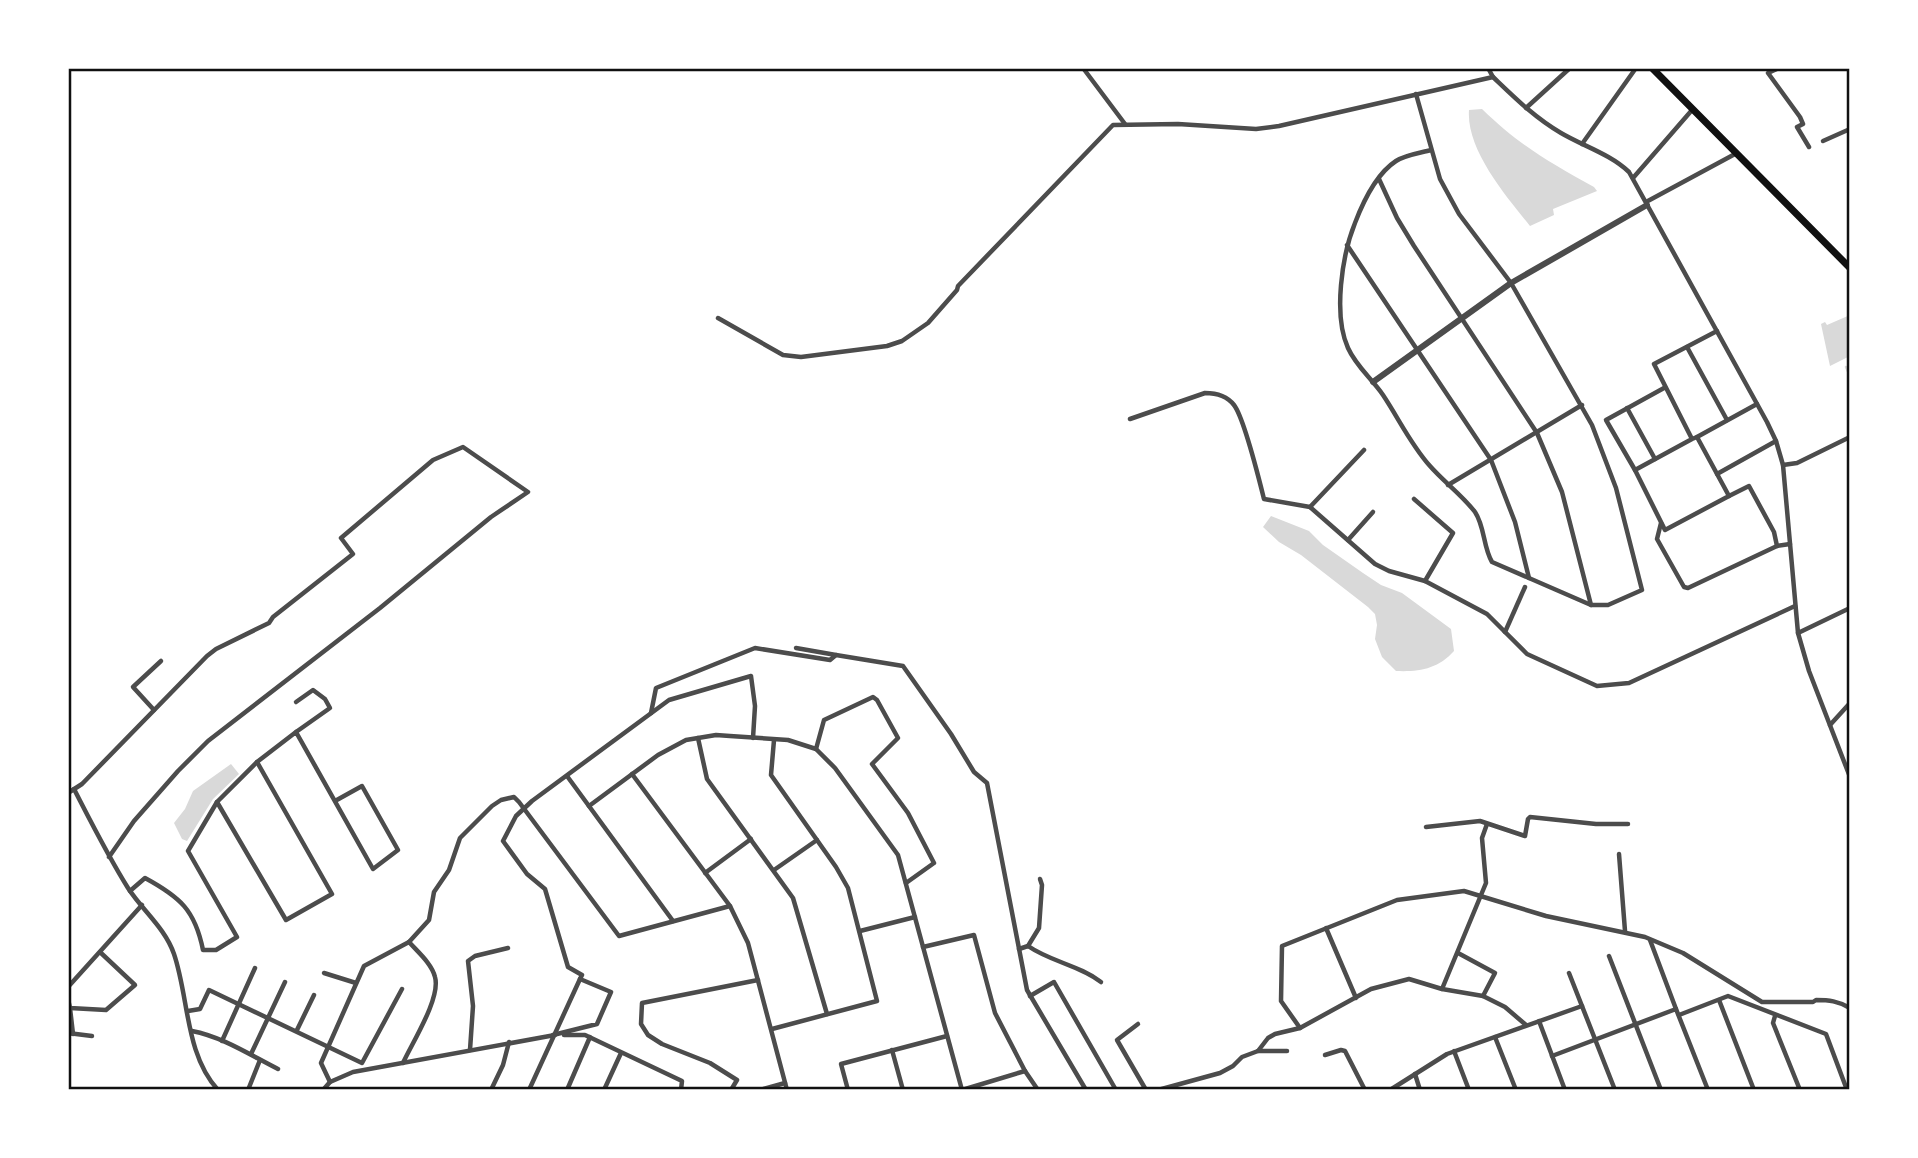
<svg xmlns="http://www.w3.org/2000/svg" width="1918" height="1158" viewBox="0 0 1918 1158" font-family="Montserrat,sans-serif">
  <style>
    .water { fill: #d9d9d9 }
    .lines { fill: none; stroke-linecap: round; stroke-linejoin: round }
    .stream { stroke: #d9d9d9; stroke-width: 2.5 }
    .minor { stroke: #4c4c4c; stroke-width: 4.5 }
    .tertiary { stroke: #4c4c4c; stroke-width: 6 }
    .primary { stroke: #111; stroke-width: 7 }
    .neatline { fill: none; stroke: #111; stroke-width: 2.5 }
  </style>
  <rect width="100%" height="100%" fill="#fff"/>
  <g class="water">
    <path d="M1482 109C1519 145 1549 162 1594 187L1597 191 1553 209 1554 215 1530 226C1507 197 1466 150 1469 110Z"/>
    <polygon points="1850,315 1850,356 1830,366 1821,324 1825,322 1827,325"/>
    <path d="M1271 516 1309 531 1323 545 1363 573 1381 585 1402 593 1451 629 1454 651C1438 669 1419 672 1396 671L1382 657 1375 639 1377 625 1375 614 1368 607 1301 555 1279 542 1263 527Z"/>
    <polygon points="231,764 239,774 213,799 187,841 182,839 174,823 185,809 193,791"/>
  </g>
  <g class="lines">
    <polyline class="stream" points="1846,367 1850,376"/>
    <g class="minor">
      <polyline points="1083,68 1125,124"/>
      <path d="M1488 68 1493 77C1514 97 1535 118 1561 133 1583 146 1610 154 1629 172L1767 422 1776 441 1783 465 1798 633 1809 671 1850 777"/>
      <polyline points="1779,68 1768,73 1800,117 1803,124 1797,127 1809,147"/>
      <path d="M1416 94 1440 179 1459 214 1511 283 1592 425 1616 488 1642 590 1608 605H1591L1492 562C1483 547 1485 527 1475 512 1462 495 1444 482 1430 466 1411 445 1399 419 1383 395 1372 379 1356 366 1348 348 1333 315 1342 255 1355 223 1363 202 1376 174 1396 161 1405 155 1420 153 1431 150"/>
      <polyline points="1526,108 1570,68"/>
      <polyline points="1823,141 1850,129"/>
      <polyline points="1582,144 1636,68"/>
      <polyline points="1633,178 1692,110"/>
      <polyline points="1379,179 1397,218 1414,246 1537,433 1562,492 1591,605"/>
      <polyline points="1646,202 1735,154"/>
      <polyline points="1347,245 1491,460 1515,522 1529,578"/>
      <polyline points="718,318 783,355 801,357 887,346 902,341 928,323 957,290 958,286 1113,125 1178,124 1256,129 1279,126 1493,77"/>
      <polyline points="1687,347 1727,420"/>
      <polyline points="1627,408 1655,459"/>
      <path d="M1130 419 1205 393C1215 393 1227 396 1234 405 1244 418 1259 479 1264 499L1310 507 1375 564 1389 571 1425 581 1487 614 1527 654 1597 686 1629 683 1795 606"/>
      <polyline points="1697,437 1757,404"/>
      <polyline points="1692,439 1697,437 1729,496 1665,530 1635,470 1692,439 1654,364 1717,331"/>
      <polyline points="1783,465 1797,463 1850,437"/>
      <polyline points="1635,470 1606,420 1664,388"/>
      <polyline points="1717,474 1776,441"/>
      <polyline points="1448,485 1582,405"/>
      <polyline points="1729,496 1749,486 1774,532 1777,546"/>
      <polyline points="1414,499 1453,533 1425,581"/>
      <polyline points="1310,507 1364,450"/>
      <polyline points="1661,523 1657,539 1684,587 1688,588 1777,546 1790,544"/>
      <polyline points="1348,540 1373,512"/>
      <polyline points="1505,632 1525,587"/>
      <polyline points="1798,633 1850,608"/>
      <polyline points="796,648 836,655"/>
      <polyline points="154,710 133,687 161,661"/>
      <polyline points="651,713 656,688 755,648 830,660 836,655 903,666 951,734 974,772 987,783 1027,990 1086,1090"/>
      <polyline points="1830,725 1850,703"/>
      <polyline points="296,732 330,708 325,699 313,690 296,702"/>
      <polyline points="698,738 707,779 793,898 827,1014"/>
      <polyline points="816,749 824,720 873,697 877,700 898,738 872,764 908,813 934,863 906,883"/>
      <polyline points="632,774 730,906 748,943 787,1090"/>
      <polyline points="567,776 673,921"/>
      <path d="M74 789C91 822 108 856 128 888 143 911 165 928 174 954 189 998 185 1054 218 1090"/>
      <polyline points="68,793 82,784 207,656 216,649 269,623 273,617 353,554 341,538 433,460 463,447 528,492 491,517 380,608 208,741 178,771 134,821 109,857"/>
      <polyline points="217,802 286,920 332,894 257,762"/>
      <polyline points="589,806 658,755 686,740 716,735 730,736 788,740 816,749 835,768 898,855 962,1090"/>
      <polyline points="1426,827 1480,821 1525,836 1528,819 1530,817 1596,824 1628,824"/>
      <polyline points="1619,854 1625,931"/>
      <polyline points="774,870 817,840"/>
      <polyline points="705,873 751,839"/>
      <path d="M130 891 145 878C180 897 195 910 203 950H216L237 937 188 851 217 802 257 762 296 732 373 869 398 850 362 786 335 801"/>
      <polyline points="1326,928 1356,998"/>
      <polyline points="860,931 915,917"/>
      <polyline points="1650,940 1676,1009"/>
      <polyline points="1028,946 1039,928 1042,885 1040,879"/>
      <polyline points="923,947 974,935 995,1013 1025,1071 1038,1090"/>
      <path d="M1019 949 1028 946C1051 962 1079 965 1101 982"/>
      <polyline points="1458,953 1495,973 1483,996"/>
      <polyline points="1609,956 1661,1090"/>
      <polyline points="324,973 356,983"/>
      <polyline points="1569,973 1615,1090"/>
      <polyline points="68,987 142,905"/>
      <polyline points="1442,989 1486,883 1482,838 1487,824"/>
      <polyline points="1030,996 1054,982 1116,1090"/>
      <polyline points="68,999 70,1008 106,1010 135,985 101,953"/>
      <polyline points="1719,1000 1754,1090"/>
      <polyline points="70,1008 73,1034"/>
      <polyline points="188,1011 200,1009 209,990 362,1063 402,989"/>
      <polyline points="1679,1015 1728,996 1826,1034 1847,1090"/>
      <polyline points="1775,1016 1773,1023 1800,1090"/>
      <polyline points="1539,1021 1565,1090"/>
      <polyline points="1138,1024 1117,1040 1146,1090"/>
      <path d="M1300 1028 1281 1001 1282 946 1397 900 1464 891 1546 916 1645 937 1683 953 1762 1002H1813L1816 1000C1829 1000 1838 1001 1850 1008"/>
      <polyline points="772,1029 877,1001 848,888 836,867 771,775 774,740"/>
      <polyline points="297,1030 314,995"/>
      <path d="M192 1031C223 1037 250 1055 278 1069"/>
      <polyline points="68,1033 92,1036"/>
      <polyline points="553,1035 597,1024 611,992 580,979 582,975 568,967 545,889 527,874 503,841 516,816 532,801 669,700 751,676 755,706 753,738"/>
      <polyline points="564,1035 585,1035 682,1081 681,1090"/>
      <polyline points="1495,1037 1516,1090"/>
      <polyline points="222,1041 255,968"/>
      <polyline points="470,1050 473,1006 468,961 475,956 508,948"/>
      <polyline points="892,1050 903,1090"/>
      <polyline points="1258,1051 1287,1051"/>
      <polyline points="1454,1051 1469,1090"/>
      <polyline points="251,1054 285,982"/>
      <polyline points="1325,1055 1341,1050 1345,1051 1365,1090"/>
      <polyline points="1552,1056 1676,1009 1708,1090"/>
      <path d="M403 1063C412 1043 441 998 435 977 432 964 418 952 409 942"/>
      <polyline points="1415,1074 1420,1090"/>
      <polyline points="330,1082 321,1063 364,966 409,942 429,920 434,892 449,870 460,838 492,806 501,800 514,797 519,802 619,936 730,906"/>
      <polyline points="248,1090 260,1060"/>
      <polyline points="323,1090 330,1082 353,1072 555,1035"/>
      <polyline points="491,1090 503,1065 509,1042"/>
      <polyline points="529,1090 580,979"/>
      <polyline points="567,1090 590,1037"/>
      <polyline points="604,1090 621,1053"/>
      <polyline points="731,1090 737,1080 710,1063 662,1044 648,1035 641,1024 642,1003 758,980"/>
      <polyline points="760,1090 785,1083"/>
      <polyline points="848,1090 841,1064 947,1036"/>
      <polyline points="962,1090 1025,1071"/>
      <polyline points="1158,1090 1220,1073 1233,1066 1242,1057 1258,1051 1268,1038 1275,1034 1300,1028 1371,989 1409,979 1442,989 1483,996 1505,1007 1526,1025"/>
      <polyline points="1390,1090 1447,1054 1582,1006"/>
    </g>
    <polyline class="tertiary" points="1373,382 1511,283 1647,205"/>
    <polyline class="primary" points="1652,68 1850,268"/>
  </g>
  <rect width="1918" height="1158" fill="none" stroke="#ffffff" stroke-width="140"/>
  <rect x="70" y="70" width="1778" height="1018" class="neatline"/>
</svg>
